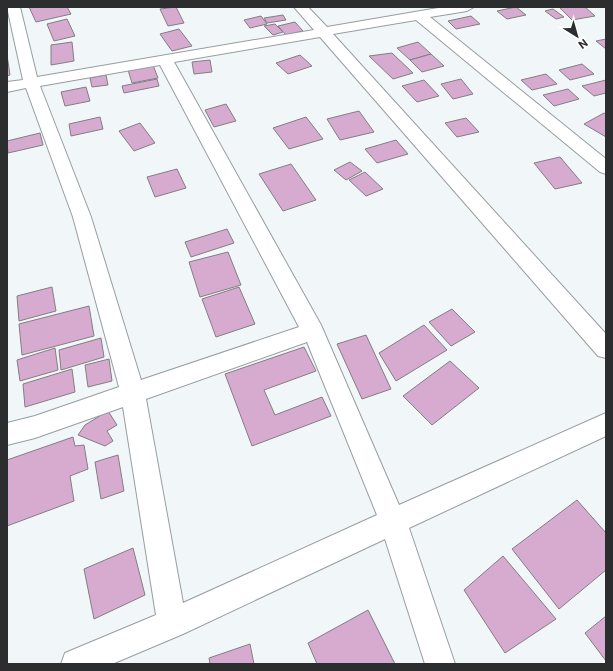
<svg xmlns="http://www.w3.org/2000/svg" width="613" height="671" viewBox="0 0 613 671" font-family="Commissioner,sans-serif">
  <style>
    .building { fill: #d7abd0; stroke: #827e81 }
    .lines { fill: none; stroke-linecap: round; stroke-linejoin: round }
    .street-casing { stroke: #989da0; stroke-width: 2 }
    .street { fill: #fff; fill-rule: evenodd }
  </style>
  <rect width="100%" height="100%" fill="#f1f6f9"/>
  <g class="building">
    <polygon points="29,7 67,7 71,14 36,22"/>
    <polygon points="176,7 184,23 168,26 160,9"/>
    <polygon points="516,7 526,15 507,19 497,11"/>
    <polygon points="559,7 585,7 595,16 572,20"/>
    <polygon points="553,9 564,17 556,19 545,11"/>
    <polygon points="283,15 286,20 267,23 264,18"/>
    <polygon points="261,16 267,24 250,28 244,20"/>
    <polygon points="471,16 480,24 456,29 448,21"/>
    <polygon points="67,19 75,36 54,41 47,24"/>
    <polygon points="295,22 303,31 286,35 278,26"/>
    <polygon points="275,24 283,32 273,35 264,26"/>
    <polygon points="179,29 192,46 172,51 160,34"/>
    <polygon points="606,39 606,49 596,41"/>
    <polygon points="72,42 74,61 51,65 51,45"/>
    <polygon points="418,42 431,54 410,60 397,48"/>
    <polygon points="392,53 413,73 393,79 369,56"/>
    <polygon points="431,54 444,66 422,72 410,60"/>
    <polygon points="7,55 10,75 7,76"/>
    <polygon points="300,55 312,66 288,74 276,63"/>
    <polygon points="210,60 212,72 194,74 192,62"/>
    <polygon points="582,64 594,74 570,80 559,70"/>
    <polygon points="153,65 158,78 132,83 128,70"/>
    <polygon points="546,74 557,84 532,90 521,80"/>
    <polygon points="106,75 108,85 92,87 90,78"/>
    <polygon points="157,79 159,86 124,93 122,86"/>
    <polygon points="461,79 473,94 453,99 441,84"/>
    <polygon points="424,80 439,96 417,102 402,86"/>
    <polygon points="606,80 606,93 594,96 582,86"/>
    <polygon points="86,87 90,101 65,106 61,92"/>
    <polygon points="568,89 579,99 554,106 543,95"/>
    <polygon points="226,104 236,121 214,127 205,110"/>
    <polygon points="359,111 374,132 340,140 327,119"/>
    <polygon points="604,113 606,114 606,137 584,124"/>
    <polygon points="100,117 103,129 71,136 69,124"/>
    <polygon points="306,117 323,139 289,149 273,128"/>
    <polygon points="466,118 479,132 457,137 445,123"/>
    <polygon points="140,123 155,143 134,151 119,131"/>
    <polygon points="40,133 43,145 8,153 7,141"/>
    <polygon points="396,140 408,154 377,163 365,149"/>
    <polygon points="560,157 582,183 555,189 534,163"/>
    <polygon points="350,162 362,171 346,180 334,170"/>
    <polygon points="291,164 316,200 283,211 259,174"/>
    <polygon points="177,169 186,188 155,197 147,177"/>
    <polygon points="365,172 383,189 366,196 349,180"/>
    <polygon points="227,229 234,243 191,257 185,242"/>
    <polygon points="228,252 241,285 200,297 189,262"/>
    <polygon points="52,287 56,311 19,321 17,296"/>
    <polygon points="239,287 255,324 216,337 202,299"/>
    <polygon points="89,306 94,336 22,355 19,324"/>
    <polygon points="452,309 475,332 451,346 429,322"/>
    <polygon points="424,325 447,350 396,381 379,353"/>
    <polygon points="366,335 391,389 362,399 337,344"/>
    <polygon points="101,338 104,357 61,370 59,350"/>
    <polygon points="304,347 316,371 264,390 275,415 322,397 331,416 252,446 225,374"/>
    <polygon points="55,348 58,370 20,381 17,360"/>
    <polygon points="109,359 112,381 88,387 85,365"/>
    <polygon points="450,361 479,388 432,425 403,396"/>
    <polygon points="72,369 75,392 25,407 23,384"/>
    <polygon points="108,411 117,425 107,431 113,441 105,446 78,435 85,425"/>
    <polygon points="73,437 75,446 84,445 88,469 70,476 74,501 7,526 7,460"/>
    <polygon points="118,455 124,491 101,499 95,462"/>
    <polygon points="577,500 606,533 606,570 559,609 512,549"/>
    <polygon points="133,548 145,595 94,619 84,569"/>
    <polygon points="503,556 556,619 505,653 464,590"/>
    <polygon points="368,610 395,664 317,664 308,643"/>
    <polygon points="606,616 606,661 585,633"/>
    <polygon points="250,644 254,664 210,664 209,658"/>
  </g>
  <g class="lines">
    <g class="street-casing">
      <path id="street" d="M7 7H20L37 77 314 30 294 7H308L327 27 444 7H474L467 11 430 17 606 159V174L600 172 416 20 333 34 606 334V358L598 356 320 37 174 62 321 325 399 505 606 413V436L409 528 455 664H425L385 539 183 634 112 664H61L65 653 156 615 123 407 35 438 7 445V423L35 416 119 387 73 217 26 88 7 92V82L23 80ZM160 65 299 327 141 380 91 217 40 86ZM307 342 377 515 183 603 146 399Z"/>
    </g>
    <use href="#street" class="street"/>
  </g>
  <rect width="613" height="671" fill="none" stroke="#2b2d2e" stroke-width="16"/>
  <g transform="translate(577 36) rotate(143)" stroke="#ffffff" stroke-width="3" paint-order="stroke">
  <path d="M0-3L7 15L0 10L-7 15Z" fill="#2b2d2e"/>
  <text y="-6" font-size="11" font-weight="bold" text-anchor="middle" fill="#2b2d2e">N</text>
  </g>
</svg>
